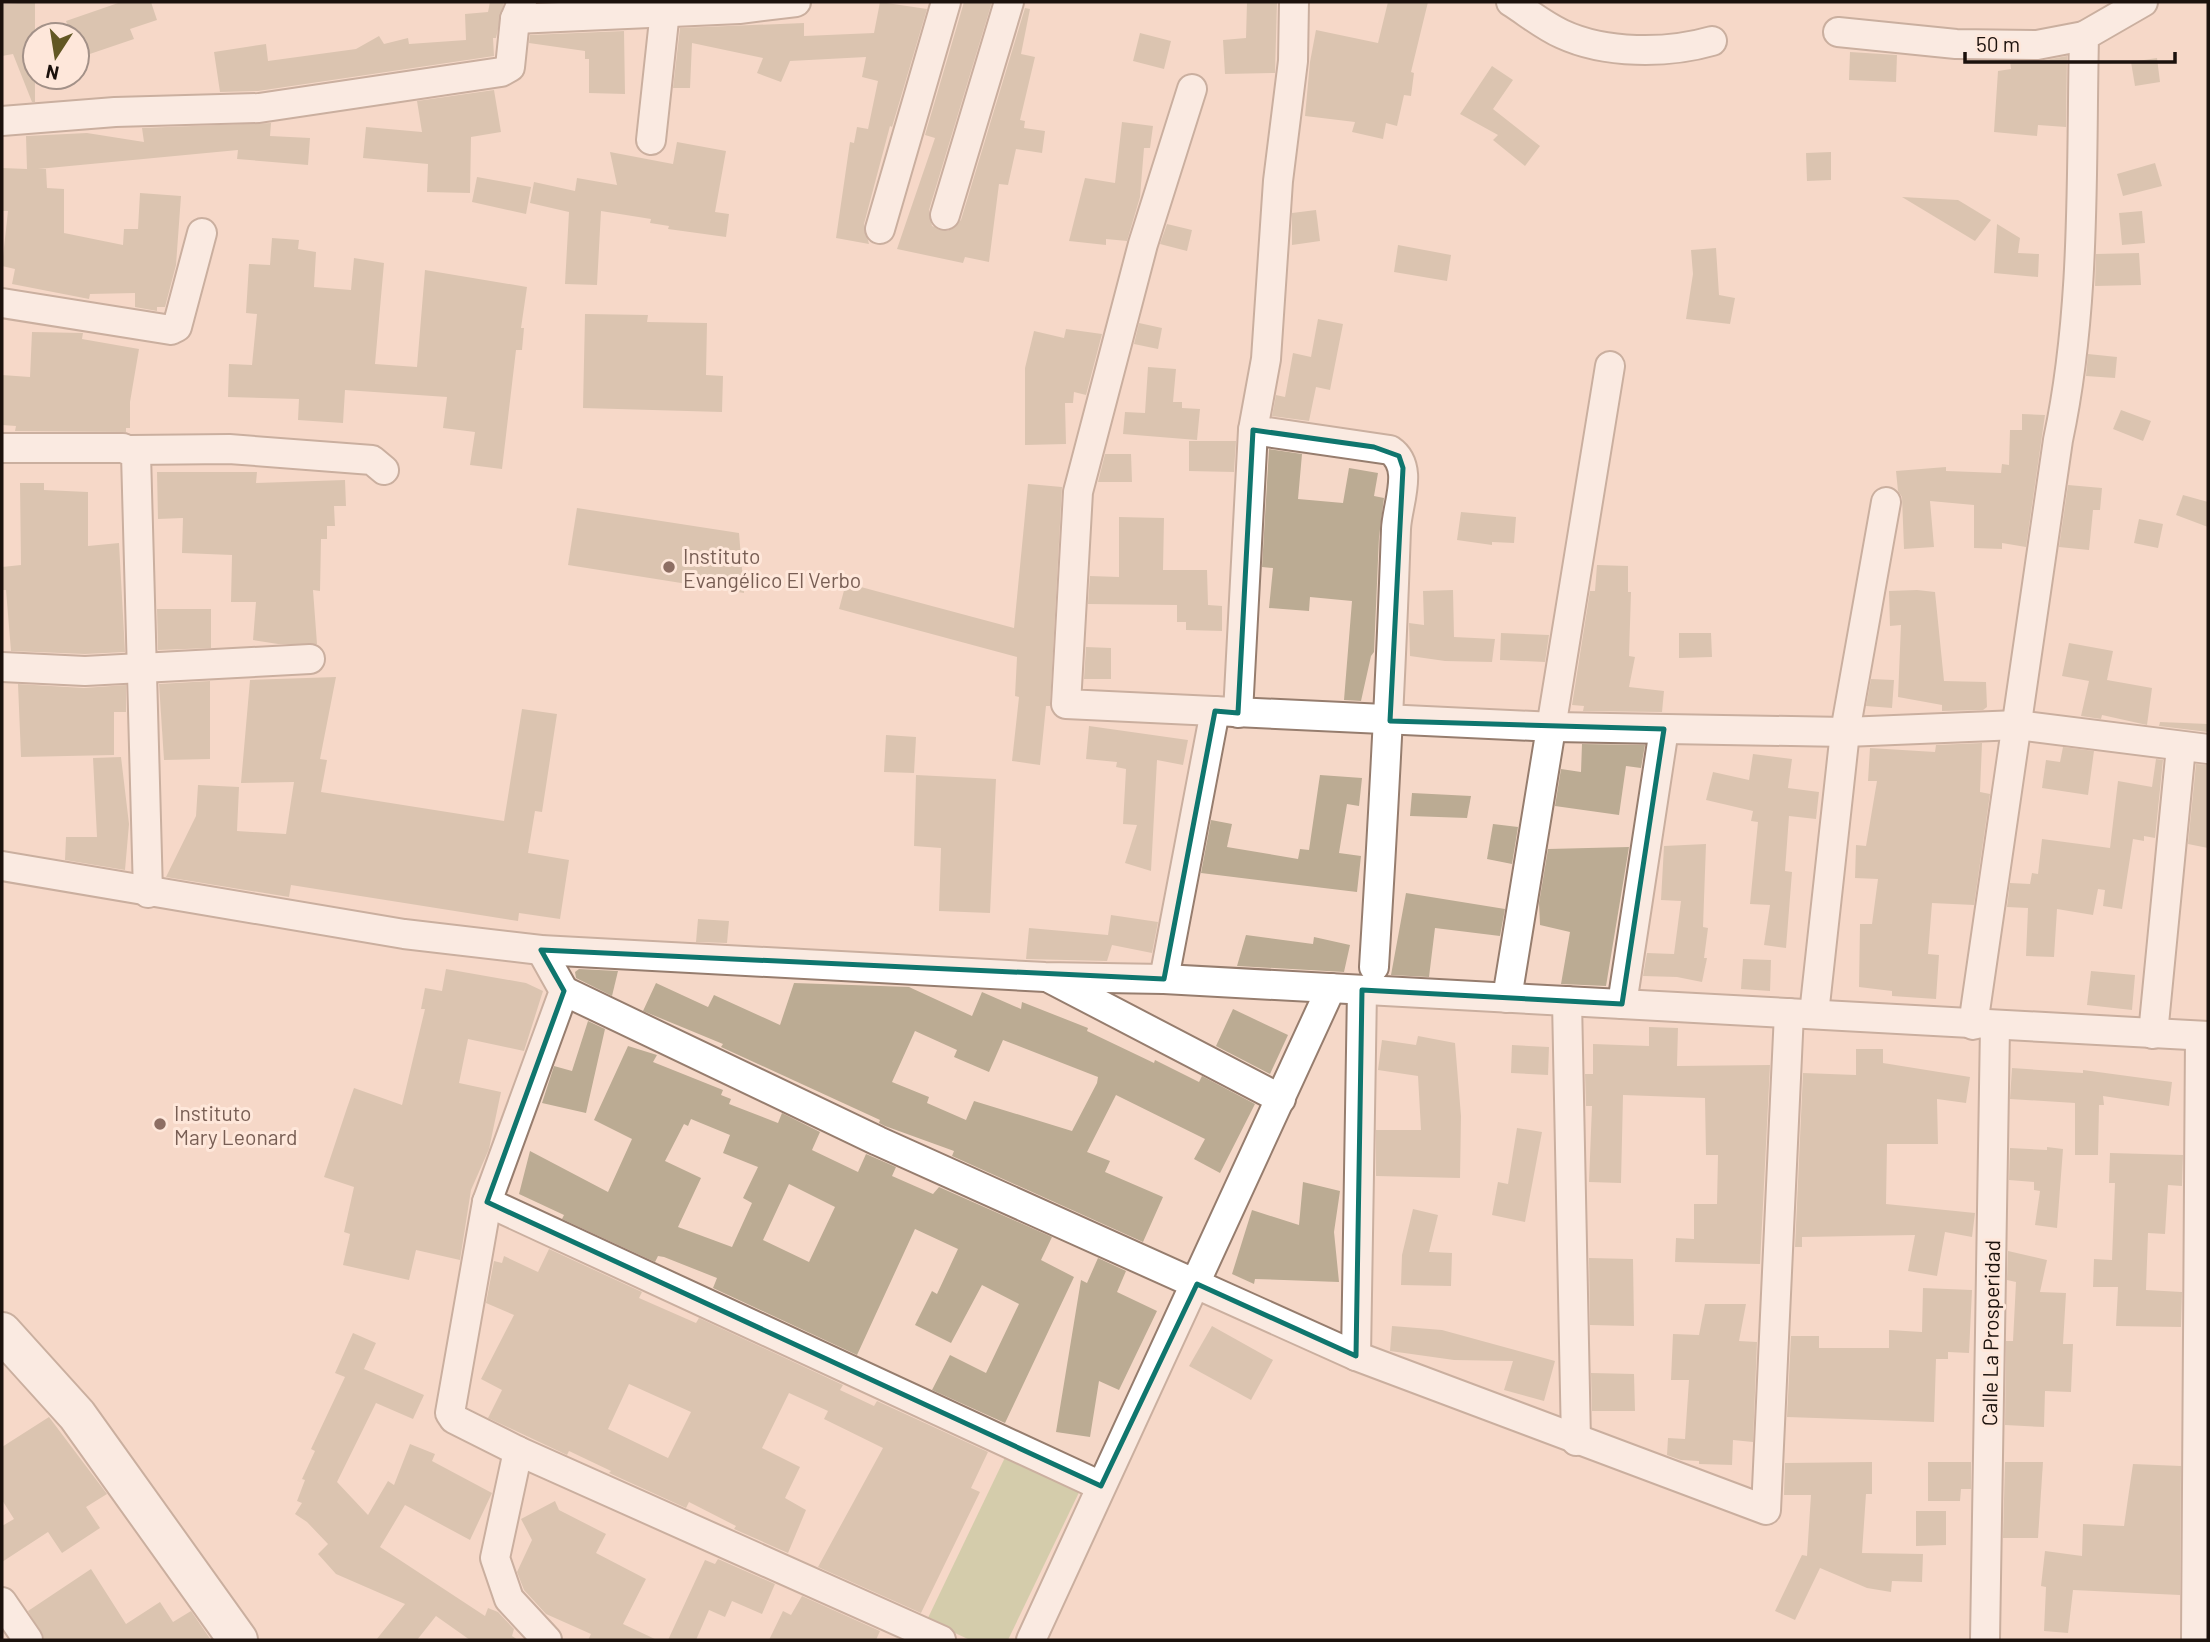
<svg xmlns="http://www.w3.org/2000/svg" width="2210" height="1642" viewBox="0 0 2210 1642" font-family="Barlow,sans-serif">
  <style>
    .green { fill: #acbc88 }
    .building { fill: #bbab93; fill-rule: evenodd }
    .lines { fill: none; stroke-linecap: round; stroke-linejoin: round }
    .street-casing { stroke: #967d6e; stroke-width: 32 }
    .secondary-casing { stroke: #967d6e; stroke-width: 42 }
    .street { stroke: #fff; stroke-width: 28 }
    .secondary { stroke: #fff; stroke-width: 38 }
    .marked { fill: none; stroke: #0f766e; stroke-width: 5; stroke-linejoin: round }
    .education-dot { fill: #8d6e63; stroke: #fee7da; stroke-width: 2.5 }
    .labels { text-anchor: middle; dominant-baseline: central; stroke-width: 6; stroke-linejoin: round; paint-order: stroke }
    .education-label { font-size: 21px; fill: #785e54; stroke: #fee7da; text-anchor: start }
    .street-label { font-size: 21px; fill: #1b110c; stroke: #fee7da }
  </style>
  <rect width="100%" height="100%" fill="#f5d8c8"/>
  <polygon class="green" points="1010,1447 1084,1482 1008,1640 970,1640 927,1620"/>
  <g class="building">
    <polygon points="35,2 35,102 32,102 13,54 2,56 2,4"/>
    <polygon points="121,2 151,2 157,20 130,29 134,39 78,58 77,35 71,35 66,21"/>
    <polygon points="490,2 504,2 496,38 493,38 494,56 258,91 220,92 214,52 266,44 268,61 356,49 379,36 384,44 408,38 409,44 466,40 465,14 488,12"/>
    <polygon points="880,2 927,9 892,127 890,126 864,224 869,244 836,238 850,142 854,143 857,127 868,129 878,81 862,77 866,57 790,61 781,82 757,73 763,58 692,43 690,88 673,88 680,28 804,23 804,36 874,33"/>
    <polygon points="964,2 992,2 929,210 932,226 948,231 961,220 1025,8 1030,9 1021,54 1035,57 1020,120 1025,121 1024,128 1045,131 1042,153 1016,149 1008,185 999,184 989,262 965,257 963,263 897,249 935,138 925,135"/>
    <polygon points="1247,2 1277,2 1275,73 1225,74 1223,40 1246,38"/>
    <polygon points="1388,2 1428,2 1411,72 1414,73 1411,96 1404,95 1397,126 1386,123 1383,139 1352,132 1355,122 1305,116 1310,62 1316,30 1378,43"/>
    <polygon points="624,31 625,94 589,93 589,59 585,59 585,51 529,43 530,35"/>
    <polygon points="1140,33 1171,41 1164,69 1133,61"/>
    <polygon points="1850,52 1897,55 1896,82 1849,80"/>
    <polygon points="2067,56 2066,127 2038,125 2037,136 1994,132 1998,71 2011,69 2010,61 2040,61"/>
    <polygon points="2157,58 2160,82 2135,86 2131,62"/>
    <polygon points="1492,66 1513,80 1493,109 1540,146 1525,166 1493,140 1498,135 1460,114"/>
    <polygon points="494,90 501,132 471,137 470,193 427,192 428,164 363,158 366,127 422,132 417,101"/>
    <polygon points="1122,122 1153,126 1150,148 1144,148 1140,197 1127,241 1106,239 1106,245 1069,241 1085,178 1115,183"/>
    <polygon points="271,123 270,136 310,138 308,165 237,159 238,150 38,169 46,169 47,188 64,189 64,233 123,245 124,229 138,229 140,193 181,196 176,265 165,307 157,307 157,311 135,307 135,293 90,294 89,299 12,284 15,269 2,266 8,211 2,211 2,168 27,169 26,136 87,133 144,142 142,128"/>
    <polygon points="677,142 726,151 715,212 729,214 726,237 668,229 669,226 650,223 651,219 601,211 597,285 565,284 569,212 530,203 534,182 575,191 577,178 617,185 610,152 673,164"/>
    <polygon points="1831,152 1831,180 1807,181 1806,153"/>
    <polygon points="2155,163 2162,186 2123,196 2117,174"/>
    <polygon points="477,177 531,187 526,214 472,202"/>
    <polygon points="1902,197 1958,200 1991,220 1975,241"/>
    <polygon points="1316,210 1320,241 1292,245 1292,213"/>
    <polygon points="2142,211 2145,243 2122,245 2119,213"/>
    <polygon points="1167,224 1192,230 1187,251 1160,244"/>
    <polygon points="1997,224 2020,238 2018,253 2039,254 2038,277 1994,273"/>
    <polygon points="272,238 299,240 298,249 316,252 314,287 351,290 354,258 384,263 375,364 417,367 425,270 527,287 521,328 524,328 522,350 516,350 502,469 470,465 475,432 443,428 447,397 345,390 343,423 298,420 299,399 228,397 229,364 252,365 257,314 246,313 249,264 270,265"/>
    <polygon points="1398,245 1451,255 1447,281 1394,272"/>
    <polygon points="1716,248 1719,295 1735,298 1730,324 1686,319 1693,274 1691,250"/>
    <polygon points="2139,253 2141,285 2095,286 2096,254"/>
    <polygon points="585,314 648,315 647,322 707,323 706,375 723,376 722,412 583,408"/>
    <polygon points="1318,319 1343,324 1330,390 1316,387 1309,421 1272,416 1276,395 1285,397 1293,353 1311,357"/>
    <polygon points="1139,323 1162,328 1158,349 1134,344"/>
    <polygon points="1066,329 1102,334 1086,395 1074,392 1073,403 1065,403 1066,444 1025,445 1025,368 1034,331 1064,338"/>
    <polygon points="32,332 83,333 82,339 139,349 130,402 130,428 126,428 126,432 15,431 16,426 2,425 2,375 30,377"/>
    <polygon points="2088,354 2117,357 2115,378 2086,376"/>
    <polygon points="1148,367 1176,369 1173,402 1182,402 1182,408 1200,409 1197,440 1123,434 1125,412 1145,413"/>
    <polygon points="2121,410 2151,421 2143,441 2113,429"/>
    <polygon points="2022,414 2045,415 2026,547 2002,543 2002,549 1974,548 1974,505 1930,501 1934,547 1904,549 1902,497 1898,491 1896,471 1946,467 1946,471 2001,473 2002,464 2009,465 2010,430 2022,430"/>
    <polygon points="1189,441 1236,441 1234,472 1189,471"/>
    <polygon points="1269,449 1302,454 1298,499 1343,503 1349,468 1378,473 1374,496 1384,498 1379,537 1374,652 1371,656 1361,701 1344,700 1352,601 1310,597 1309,611 1269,608 1273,568 1262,567"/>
    <polygon points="1105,454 1131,454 1132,482 1098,482"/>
    <polygon points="157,472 257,472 256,483 345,480 346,506 334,506 335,526 327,526 327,539 321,539 320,591 313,590 317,644 278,644 253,640 256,602 231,602 232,555 182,553 183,518 158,519"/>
    <polygon points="20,483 44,483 44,490 88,492 88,546 119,543 125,652 85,654 11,651 6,590 2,590 2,567 21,565"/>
    <polygon points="1028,484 1062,487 1050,706 1046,706 1040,765 1012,761 1019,697 1015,696 1017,657 839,609 846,583 1014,628"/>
    <polygon points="2068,485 2102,488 2100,510 2093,510 2089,550 2059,547"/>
    <polygon points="2183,495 2208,502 2208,527 2176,515"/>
    <polygon points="577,508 739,533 744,593 568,565"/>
    <polygon points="1461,512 1516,517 1514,543 1492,542 1492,545 1457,540"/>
    <polygon points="1119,517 1164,518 1163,570 1207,570 1208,605 1222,606 1222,631 1186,630 1186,622 1177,622 1177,605 1088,604 1090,576 1119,577"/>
    <polygon points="2139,519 2163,524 2158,548 2134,543"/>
    <polygon points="1597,565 1628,566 1628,592 1631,592 1629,656 1635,657 1629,687 1664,691 1662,712 1583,711 1584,706 1572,705 1590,591 1595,591"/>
    <polygon points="1453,590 1454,637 1495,639 1492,662 1445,661 1410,656 1409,623 1424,625 1423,591"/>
    <polygon points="1917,590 1935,592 1944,681 1986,682 1987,707 1983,710 1942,711 1942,705 1898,697 1901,625 1890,626 1889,591"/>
    <polygon points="157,609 211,609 211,648 158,650"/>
    <polygon points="1501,633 1549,635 1545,662 1500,660"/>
    <polygon points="1679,633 1711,633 1712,657 1679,658"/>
    <polygon points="2069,643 2113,651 2107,680 2152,688 2147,725 2102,715 2101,719 2081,716 2089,681 2062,676"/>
    <polygon points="1086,647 1111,648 1111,679 1084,679"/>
    <polygon points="336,677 320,759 327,760 321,792 504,821 522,709 557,714 542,812 535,811 528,853 569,860 560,919 519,913 518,921 291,885 289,897 166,877 196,816 198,785 239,787 237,831 286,834 294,782 241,783 250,680"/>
    <polygon points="1871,679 1894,680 1892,708 1866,706"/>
    <polygon points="210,681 210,759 164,760 159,684"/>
    <polygon points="18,684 84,688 126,685 126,712 114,712 114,755 21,757"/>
    <polygon points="2160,722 2208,724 2208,732 2159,726"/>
    <polygon points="1089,726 1188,740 1183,765 1157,760 1151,871 1125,863 1137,825 1123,824 1126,769 1116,767 1117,762 1086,759"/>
    <polygon points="886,735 916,737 914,773 884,772"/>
    <polygon points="1982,743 1980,792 1990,794 1974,905 1932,903 1928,954 1939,955 1936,999 1892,996 1892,991 1859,987 1860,924 1872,924 1878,879 1855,878 1856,845 1866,846 1877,781 1868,781 1870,748 1935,752 1936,745"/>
    <polygon points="1582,744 1645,745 1641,768 1626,766 1619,815 1555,806 1561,769 1581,772"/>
    <polygon points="2063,747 2094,751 2088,795 2042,788 2046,760 2060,762"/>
    <polygon points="1753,754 1792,759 1788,788 1819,792 1816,819 1789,816 1785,871 1792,872 1786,948 1764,945 1770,905 1750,904 1758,822 1751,821 1753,811 1706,800 1713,772 1749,780"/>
    <polygon points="121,757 129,824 125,870 65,860 66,837 97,837 93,758"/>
    <polygon points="2156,759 2163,760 2155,838 2144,836 2144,841 2133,839 2122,909 2103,906 2105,890 2098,889 2093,915 2057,909 2054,957 2026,956 2028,908 2007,907 2010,883 2030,884 2032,873 2038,874 2042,839 2110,848 2118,781 2152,787"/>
    <polygon points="2196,764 2208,765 2208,848 2188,844"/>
    <polygon points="916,775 996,779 990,913 939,911 941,848 914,846"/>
    <polygon points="1320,775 1362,778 1359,806 1347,804 1339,853 1361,856 1357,892 1201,873 1211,820 1232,824 1227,847 1298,859 1300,849 1309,850"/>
    <polygon points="1412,793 1471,796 1467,818 1410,816"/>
    <polygon points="1493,824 1518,827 1512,864 1487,859"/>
    <polygon points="1706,844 1703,927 1708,928 1704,958 1707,958 1702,982 1677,977 1643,976 1647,953 1674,954 1681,901 1661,900 1664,846"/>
    <polygon points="1629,847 1606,986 1561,984 1570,932 1540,925 1539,903 1548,849"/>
    <polygon points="1406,893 1505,909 1500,936 1435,928 1429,977 1391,975"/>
    <polygon points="1111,915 1158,922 1152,953 1112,945 1107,961 1026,959 1029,928 1108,935"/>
    <polygon points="698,919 729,921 727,943 696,942"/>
    <polygon points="1246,935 1313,944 1314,937 1350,945 1344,972 1237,966"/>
    <polygon points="1743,959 1771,960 1770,991 1741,989"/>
    <polygon points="446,969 526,983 543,991 524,1051 468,1039 459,1083 501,1092 489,1149 471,1190 460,1260 416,1250 409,1280 343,1265 350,1234 344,1232 354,1187 324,1177 347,1108 354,1088 402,1105 425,1009 421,1009 425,988 442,991"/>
    <polygon points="579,969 618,971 612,996 576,978 575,972"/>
    <polygon points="2091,971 2135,975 2132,1010 2087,1005"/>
    <path d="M656 983 708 1007 714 995 780 1025 794 983 909 987 972 1016 982 992 1021 1009 1022 1002 1088 1028 1087 1031 1154 1063 1155 1060 1199 1082 1202 1076 1255 1104 1220 1173 1194 1159 1205 1139 1116 1095 1087 1152 1110 1161 1105 1172 1163 1197 1143 1242 952 1156 954 1151 885 1126 879 1123 880 1120 721 1047 723 1044 643 1011ZM915 1031 957 1050 954 1057 989 1072 1003 1040 1098 1077 1097 1083 1072 1131 974 1101 966 1120 927 1103 929 1097 892 1082Z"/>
    <polygon points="1233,1009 1288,1035 1270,1074 1216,1046"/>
    <polygon points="588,1021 605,1029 586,1113 542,1103 554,1066 572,1071"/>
    <polygon points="1649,1027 1678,1028 1677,1066 1770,1065 1760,1264 1675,1262 1676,1238 1694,1239 1694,1204 1717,1204 1718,1155 1706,1155 1705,1098 1623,1095 1621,1183 1589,1182 1592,1106 1586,1106 1585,1074 1593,1074 1593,1044 1649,1046"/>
    <polygon points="1418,1036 1455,1043 1461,1116 1460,1178 1376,1176 1376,1130 1421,1130 1418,1076 1378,1070 1382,1040 1416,1045"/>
    <polygon points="1512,1045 1549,1047 1548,1075 1511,1073"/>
    <path d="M628 1046 657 1055 653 1062 723 1090 721 1095 731 1099 729 1104 778 1123 782 1113 820 1132 812 1150 858 1172 866 1154 896 1167 892 1176 933 1194 939 1187 1052 1237 1041 1260 1074 1277 1005 1423 932 1390 950 1355 986 1373 1019 1304 982 1285 951 1343 915 1325 932 1291 937 1294 958 1249 915 1229 857 1355 713 1288 717 1278 664 1257 658 1256 655 1262 562 1219 564 1215 519 1194 530 1151 608 1192 632 1139 594 1120ZM691 1119 730 1135 723 1153 758 1167 743 1198 752 1203 732 1247 678 1227 701 1178 665 1161 684 1124 688 1126ZM789 1184 835 1207 809 1262 763 1240Z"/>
    <polygon points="1856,1049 1883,1049 1883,1063 1970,1077 1966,1103 1937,1099 1938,1144 1887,1144 1886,1204 1975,1213 1972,1237 1945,1232 1937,1276 1908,1271 1915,1235 1802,1237 1802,1247 1795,1247 1803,1073 1856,1075"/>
    <polygon points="2012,1068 2083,1073 2083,1070 2172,1082 2169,1106 2103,1096 2104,1105 2099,1105 2098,1155 2075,1155 2075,1103 2010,1099"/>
    <polygon points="1517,1128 1542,1132 1525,1222 1492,1215 1498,1182 1508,1184"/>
    <polygon points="2047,1147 2063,1149 2057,1228 2035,1225 2040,1191 2034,1190 2034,1182 2009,1180 2010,1148 2047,1150"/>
    <polygon points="2110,1153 2183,1155 2182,1186 2168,1185 2165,1234 2148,1233 2146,1290 2182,1292 2181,1327 2116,1326 2118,1287 2093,1287 2094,1259 2112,1260 2115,1183 2109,1183"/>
    <polygon points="1303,1182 1340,1191 1334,1232 1339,1282 1255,1279 1254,1284 1232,1274 1252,1210 1299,1225"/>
    <polygon points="1413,1209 1438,1215 1429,1252 1452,1253 1451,1286 1401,1285 1402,1255"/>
    <path d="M549 1249 642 1292 639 1298 696 1323 699 1318 843 1385 840 1390 874 1406 877 1401 988 1452 971 1488 980 1492 921 1613 818 1567 883 1448 824 1419 828 1411 789 1393 762 1448 800 1467 785 1498 806 1510 788 1553 734 1529 736 1526 689 1502 686 1508 609 1473 611 1471 569 1451 567 1455 488 1418 502 1390 481 1379 514 1315 486 1303 494 1261 502 1263 504 1256 538 1272ZM629 1384 691 1412 668 1458 608 1429Z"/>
    <polygon points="2008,1251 2047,1260 2040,1292 2066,1293 2063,1344 2073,1344 2071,1392 2045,1391 2044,1427 2005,1425 2006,1341 2013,1341 2016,1282 2007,1280"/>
    <polygon points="1098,1258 1126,1271 1117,1292 1157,1311 1119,1390 1099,1381 1090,1437 1056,1432 1081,1280 1087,1283"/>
    <polygon points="1589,1258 1633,1259 1634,1326 1590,1325"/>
    <polygon points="1923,1288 1972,1290 1969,1353 1948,1352 1948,1359 1936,1359 1934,1422 1787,1417 1791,1336 1819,1336 1819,1348 1889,1348 1889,1330 1922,1332"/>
    <polygon points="1705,1304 1746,1304 1739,1341 1757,1342 1753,1442 1733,1440 1732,1465 1699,1464 1699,1461 1681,1460 1667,1455 1668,1438 1685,1439 1689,1380 1671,1380 1673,1334 1699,1335"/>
    <polygon points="1212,1326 1273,1360 1251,1400 1189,1366"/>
    <polygon points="1392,1326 1442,1330 1555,1361 1544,1401 1504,1390 1513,1361 1454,1360 1390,1351"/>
    <polygon points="353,1333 376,1343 364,1369 424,1395 413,1419 376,1403 337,1482 368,1515 388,1481 394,1485 410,1444 435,1454 432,1461 492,1493 470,1540 405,1505 380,1547 485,1616 488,1608 498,1612 514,1629 512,1636 518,1640 470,1640 436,1616 417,1640 376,1640 405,1604 336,1574 318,1554 328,1544 307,1522 295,1514 302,1503 297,1501 305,1480 302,1479 315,1451 311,1449 345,1377 335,1373"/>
    <polygon points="1591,1373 1634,1374 1635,1411 1592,1411"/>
    <polygon points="49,1417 107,1494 86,1507 100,1528 62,1553 48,1532 2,1562 2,1526 14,1519 2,1500 2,1447"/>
    <polygon points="1872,1462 1872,1494 1866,1494 1862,1553 1923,1554 1922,1582 1892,1581 1891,1592 1867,1588 1820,1568 1795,1620 1775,1611 1802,1555 1807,1556 1811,1495 1784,1495 1785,1463"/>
    <polygon points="1928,1462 1971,1462 1971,1489 1961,1489 1960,1501 1928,1501"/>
    <polygon points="2005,1462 2043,1462 2038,1538 2003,1538"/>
    <polygon points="2133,1464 2181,1466 2180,1595 2073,1590 2068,1633 2044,1631 2046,1587 2041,1586 2045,1551 2082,1556 2083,1524 2124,1526"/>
    <polygon points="555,1501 559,1510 606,1534 596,1553 646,1579 623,1624 657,1640 588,1640 591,1634 546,1614 524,1590 517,1572 532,1540 521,1519"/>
    <polygon points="1916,1511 1946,1511 1946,1545 1916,1546"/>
    <polygon points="718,1559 775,1584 762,1614 732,1601 725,1617 709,1610 696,1640 668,1640 705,1560 715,1564"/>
    <polygon points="91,1569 126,1624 160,1602 173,1622 191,1611 211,1640 44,1640 28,1611"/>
    <polygon points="802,1596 880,1631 876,1640 769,1640 783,1611 791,1615"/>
  </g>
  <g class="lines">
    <g class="street-casing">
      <g id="street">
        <path d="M1511 2C1527 12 1544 26 1562 34 1605 54 1667 54 1712 41"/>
        <polyline points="515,19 739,9 796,2"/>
        <polyline points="1838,32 1956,44 2037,45 2084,36"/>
        <polyline points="1192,89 1143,244 1078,492 1066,704 1554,727 1845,732 2018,725 2208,749"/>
        <polyline points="2,121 115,112 259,108 501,72 510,67 515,19 522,2"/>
        <polyline points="651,140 664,20 662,2"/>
        <polyline points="945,215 1009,2"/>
        <polyline points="880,229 946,2"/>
        <polyline points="2,303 171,330 177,327 202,233"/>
        <path d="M1253 430 1390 450C1415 467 1397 504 1396 529 1391 676 1383 821 1374 967"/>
        <polyline points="2,448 123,448 136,454 148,893"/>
        <polyline points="131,450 229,449 372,460 384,470"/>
        <polyline points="2,667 85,671 310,659"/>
        <polyline points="1238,713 1253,430 1266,359 1278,181 1293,61 1294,2"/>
        <polyline points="2,866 404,934 541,950 1045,977 1164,979 2208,1036"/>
        <polyline points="541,950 564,991 487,1202 450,1413 454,1419 518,1451 941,1640"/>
        <polyline points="1051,979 1281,1099"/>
        <polyline points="1164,979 1215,711"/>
        <polyline points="564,991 878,1141 1356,1356 1766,1510 1789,1013"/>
        <polyline points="1507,998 1610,366"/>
        <polyline points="1567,1001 1576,1441"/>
        <polyline points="1622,1004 1664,729"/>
        <polyline points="1814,1014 1845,732 1886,502"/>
        <path d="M1973 1025 2058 440C2086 309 2081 171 2084 36L2143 2"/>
        <polyline points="2153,1034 2181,747"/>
        <polyline points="487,1202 1101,1486"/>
        <polyline points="1356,1356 1362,990"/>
        <polyline points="518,1451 495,1558 509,1599 547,1640"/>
        <polyline points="2,1602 28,1640"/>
        <polyline points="1031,1640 1331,988"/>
        <polyline points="1985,1640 1995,1026"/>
        <polyline points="2196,1640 2200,1036"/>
      </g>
    </g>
    <g class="secondary-casing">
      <polyline id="secondary" points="2,1332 77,1415 238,1640"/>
    </g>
    <use href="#street" class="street"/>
    <use href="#secondary" class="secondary"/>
  </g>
  <path d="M0 0H2210V1642H0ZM1253 430 1374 447 1399 456 1403 468 1390 721 1664 729 1622 1004 1362 990 1356 1356 1197 1284 1101 1486 487 1202 564 991 541 950 1164 979 1215 711 1238 713Z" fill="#f5d8c8" fill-opacity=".55" fill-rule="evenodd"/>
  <path class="marked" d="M1253 430 1374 447 1399 456 1403 468 1390 721 1664 729 1622 1004 1362 990 1356 1356 1197 1284 1101 1486 487 1202 564 991 541 950 1164 979 1215 711 1238 713Z"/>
  <g class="education-dot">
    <circle cx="669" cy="567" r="7"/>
    <circle cx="160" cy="1124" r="7"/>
  </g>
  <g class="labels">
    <g class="education-label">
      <text x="683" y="555">Instituto<tspan x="683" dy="24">Evangélico El Verbo</tspan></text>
      <text x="174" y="1112">Instituto<tspan x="174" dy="24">Mary Leonard</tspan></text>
    </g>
    <g class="street-label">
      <text transform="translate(1990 1333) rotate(-89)">Calle La Prosperidad</text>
    </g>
  </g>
  <rect width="2210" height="1642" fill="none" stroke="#1b110c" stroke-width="7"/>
  <g transform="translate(56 56) rotate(192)"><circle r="33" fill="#fee7da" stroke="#a39188" stroke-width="2"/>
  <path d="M0-5L12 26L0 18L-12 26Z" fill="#625723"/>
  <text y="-10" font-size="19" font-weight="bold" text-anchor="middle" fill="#1b110c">N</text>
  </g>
  <path d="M1965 52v10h210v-10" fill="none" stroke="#1b110c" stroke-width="3.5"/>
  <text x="1976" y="52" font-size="21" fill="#1b110c" stroke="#fee7da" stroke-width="5" paint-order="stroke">50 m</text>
</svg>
